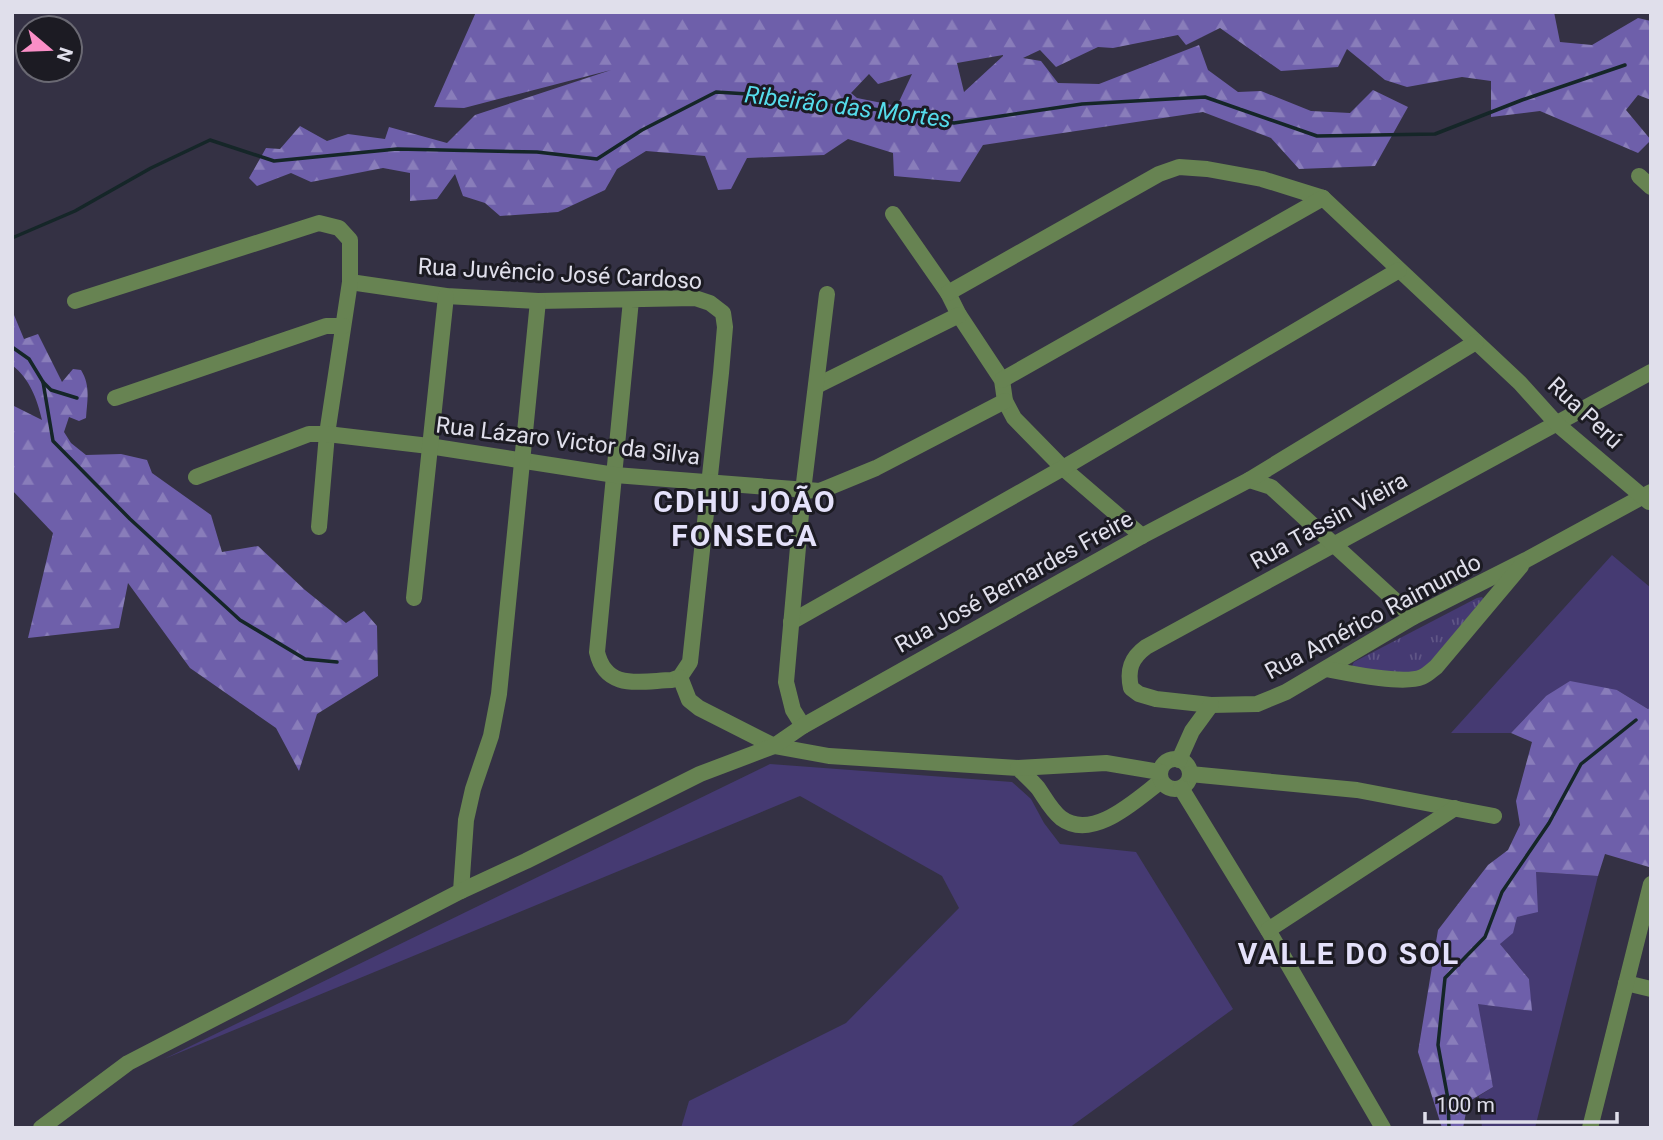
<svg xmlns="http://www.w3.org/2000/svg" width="1663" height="1140" viewBox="0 0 1663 1140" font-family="Roboto,sans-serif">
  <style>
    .green { fill: #453a72 }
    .forest { fill: url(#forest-firs); fill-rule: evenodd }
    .park { fill: url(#park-tufts) }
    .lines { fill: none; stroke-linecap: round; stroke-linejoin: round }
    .stream { stroke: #152628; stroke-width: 3.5 }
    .minor { stroke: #678352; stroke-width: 16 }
    .labels { text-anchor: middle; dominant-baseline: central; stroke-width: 6; stroke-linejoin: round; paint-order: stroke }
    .street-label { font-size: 23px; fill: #e0dfeb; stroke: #1c1b23 }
    .water-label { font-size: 24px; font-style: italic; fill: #55dceb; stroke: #1c1b23 }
    .district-label { font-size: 30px; font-weight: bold; letter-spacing: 2px; fill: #e4e1fa; stroke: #1c1b23 }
  </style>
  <defs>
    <pattern id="forest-firs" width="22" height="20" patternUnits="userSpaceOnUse" patternTransform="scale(1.75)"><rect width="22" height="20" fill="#6e5faa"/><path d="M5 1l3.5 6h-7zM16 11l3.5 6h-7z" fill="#897dba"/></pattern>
    <pattern id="park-tufts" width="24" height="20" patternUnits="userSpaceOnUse" patternTransform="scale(1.75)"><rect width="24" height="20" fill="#453a72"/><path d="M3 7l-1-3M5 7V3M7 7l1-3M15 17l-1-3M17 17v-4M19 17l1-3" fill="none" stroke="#605686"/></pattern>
  </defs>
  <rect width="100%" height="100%" fill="#343144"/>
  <g class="green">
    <polygon points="1612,555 1651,588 1651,707 1648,709 1617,690 1546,696 1511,733 1451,733"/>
    <polygon points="770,764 1012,782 1031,799 1044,823 1060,844 1136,852 1233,1009 1069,1128 681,1128 689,1101 846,1023 959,908 942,876 800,796 164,1059"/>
    <polygon points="1536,872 1598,876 1535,1128 1482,1128 1479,1096 1493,1087 1477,1003 1531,1011 1529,979 1500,944 1516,917"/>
  </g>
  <g class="forest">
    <path d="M476 12H1554L1560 42 1592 45 1638 18 1651 21V100L1638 95 1626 110 1651 140 1638 153 1540 111 1491 117V81L1462 77 1407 87 1385 80 1347 49 1338 67 1281 71 1220 28 1186 45 1178 35 1113 48 1098 47 1056 67 1040 50 1023 58 1041 61 1058 83 1099 84 1199 45 1208 70 1238 92 1261 91 1311 111 1350 113 1373 90 1408 107 1375 166 1299 169 1271 138 1203 112 983 145 960 182 894 176 893 153 848 139 824 155 747 158 731 189 718 190 705 156 646 151 617 169 605 190 558 212 500 216 485 203 463 196 455 174 437 199 410 201V173L383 168 311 182 291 173 257 186 249 178 266 148 280 149 300 126 327 141 348 134 385 139 389 127 447 143 475 115 611 70 464 108 434 107ZM1003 55V56L964 92 957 63ZM869 74 878 84 912 74 897 106 857 98 851 93Z"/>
    <path d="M14 315 24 339 38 334 62 382 73 369 81 370C91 386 87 401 86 418L79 421 69 417 64 432 71 443 86 455 121 454 147 460 152 473 211 515 222 552 258 546 305 590 346 623 364 611 377 626 378 676 317 714 299 771 276 728 190 668 128 583 119 628 28 638 53 533 12 490V405L42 420C37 399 30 379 12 365V316Z"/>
    <polygon points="1570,681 1617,690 1648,709 1651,707 1651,858 1649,867 1605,854 1598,876 1536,872 1538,912 1517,917 1513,933 1500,944 1529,979 1532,1011 1478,1004 1493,1087 1468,1102 1463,1128 1442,1128 1418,1052 1438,930 1488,865 1508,850 1520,825 1516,801 1532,742 1511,733 1546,696"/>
  </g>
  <polygon class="park" points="1482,597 1485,601 1427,670 1417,675 1357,669 1352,666 1354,662 1477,598"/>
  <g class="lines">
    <g class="stream">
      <polyline points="12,238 75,211 151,168 210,140 274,161 397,149 537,152 597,159 642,130 716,92 810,98 954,123 1082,104 1205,97 1317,136 1435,134 1522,100 1625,65"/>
      <polyline points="12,347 29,359 43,382 51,390 77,398"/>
      <polyline points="43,382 53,441 130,519 240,620 305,659 337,662"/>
      <polyline points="1449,1128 1448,1099 1438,1045 1445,978 1485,937 1502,892 1549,823 1581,764 1636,720"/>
    </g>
    <g class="minor">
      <polyline points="1639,176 1651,187"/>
      <polyline points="893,214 948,293 959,315 1002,380 1005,401 1014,418 1063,468 1142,536"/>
      <path d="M350 282 446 296 538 301 695 298 710 303 723 313 725 327 721 373 690 662 680 677 672 680C640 681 606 691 597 652L631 300"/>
      <polyline points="948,293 1159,174 1179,167 1207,169 1262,179 1323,198"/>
      <polyline points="75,301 319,223 339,228 350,240 350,282 327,434 319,527"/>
      <path d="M1651 372 1146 647C1131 658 1127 670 1131 688L1139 694 1156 699 1211 705 1257 704 1286 692 1413 617 1526 560 1651 492"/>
      <polyline points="1002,380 1323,198 1520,383 1557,424 1649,502"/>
      <polyline points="816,386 959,315"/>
      <polyline points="115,398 326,326 343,326"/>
      <polyline points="196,477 309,434 327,434 429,446 615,475 820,491 876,468 1005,401"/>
      <polyline points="1249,480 1271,487 1413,617"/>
      <polyline points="414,598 446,296"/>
      <polyline points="791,622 1063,468 1399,270"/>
      <path d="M1326 669C1347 673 1403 685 1422 677 1427 675 1432 670 1436 667L1521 566"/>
      <path d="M680 677 689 700 699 708 774 746 829 756 1018 768C1025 775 1032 781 1038 788 1045 798 1051 810 1061 818 1093 842 1137 799 1161 781"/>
      <polyline points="803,726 793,710 786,682 803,491 827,294"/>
      <circle cx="1175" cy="774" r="15"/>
      <polyline points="1179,760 1192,731 1211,705"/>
      <polyline points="1018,768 1106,763 1160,772"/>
      <polyline points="1190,774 1357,790 1494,816"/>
      <polyline points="1181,788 1268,930 1383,1128"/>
      <polyline points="461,891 466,820 473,789 491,736 499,694 538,301"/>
      <polyline points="1268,930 1455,808"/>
      <polyline points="1626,983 1651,989"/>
      <polyline points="41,1128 128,1063 461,891 526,861 700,774 774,746 803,726 1142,536 1249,480 1476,342"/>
      <polyline points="1590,1128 1651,884"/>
    </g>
  </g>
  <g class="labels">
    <g class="street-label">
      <text transform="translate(560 274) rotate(3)">Rua Juvêncio José Cardoso</text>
      <text transform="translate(1585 413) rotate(43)">Rua Perú</text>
      <text transform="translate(568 441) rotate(7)">Rua Lázaro Victor da Silva</text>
      <text transform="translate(1329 521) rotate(-29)">Rua Tassin Vieira</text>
      <text transform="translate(1014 582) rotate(-29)">Rua José Bernardes Freire</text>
      <text transform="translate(1373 617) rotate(-28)">Rua Américo Raimundo</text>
    </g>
    <g class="water-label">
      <text transform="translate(848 107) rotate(7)">Ribeirão das Mortes</text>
    </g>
    <g class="district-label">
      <text x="745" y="501">CDHU JOÃO<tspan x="745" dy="34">FONSECA</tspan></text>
      <text x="1349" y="953">VALLE DO SOL</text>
    </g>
  </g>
  <rect width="1663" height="1140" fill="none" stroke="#e0dfeb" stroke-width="28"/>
  <g transform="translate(49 49) rotate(109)"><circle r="33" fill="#1c1b23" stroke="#6a6973" stroke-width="2"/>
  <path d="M0-5L12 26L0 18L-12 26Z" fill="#fa8fc7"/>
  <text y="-10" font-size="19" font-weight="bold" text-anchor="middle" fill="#e0dfeb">N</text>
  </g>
  <path d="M1425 1112v10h192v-10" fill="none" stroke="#e0dfeb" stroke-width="3.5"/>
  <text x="1436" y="1112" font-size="21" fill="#e0dfeb" stroke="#1c1b23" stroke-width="5" paint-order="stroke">100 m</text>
</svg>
